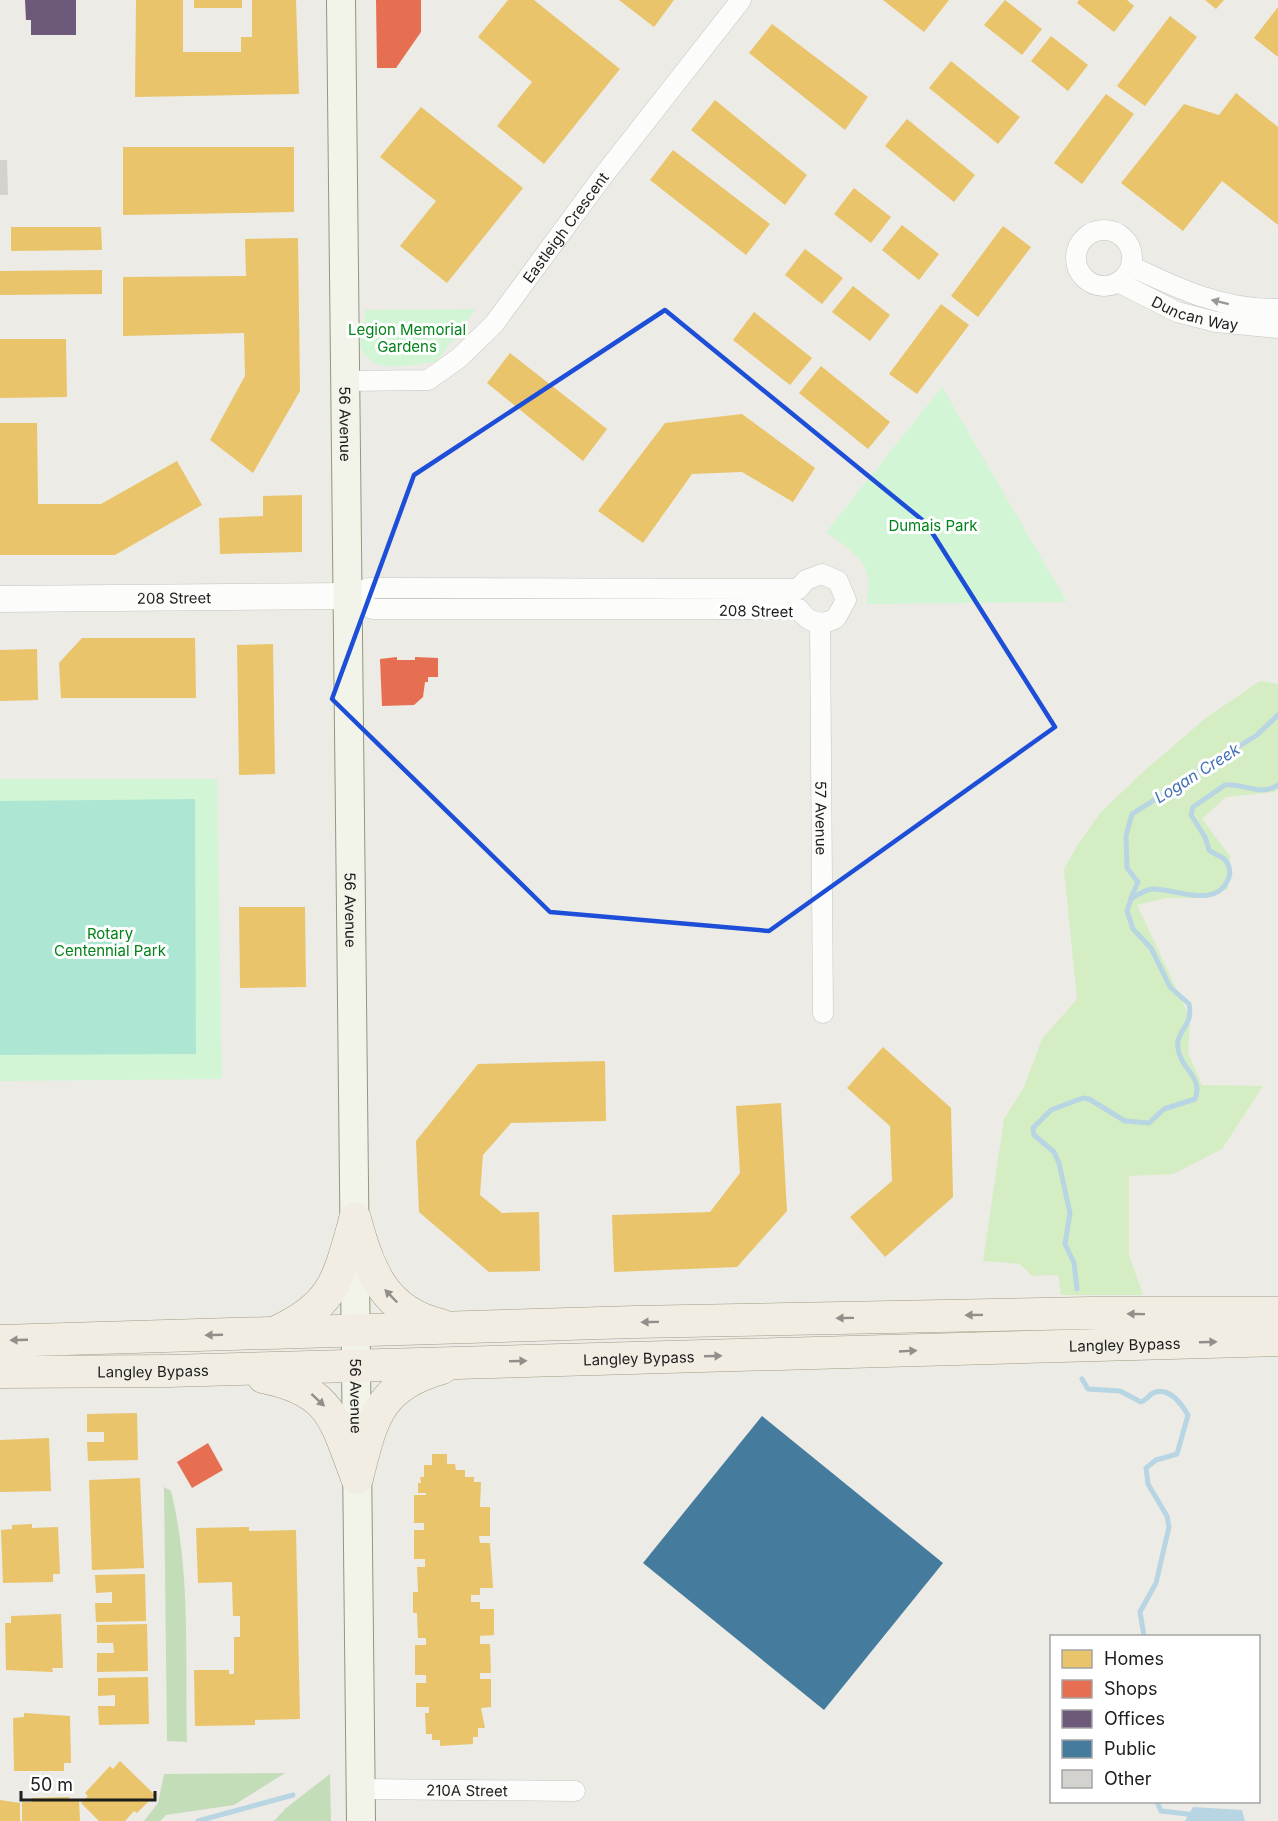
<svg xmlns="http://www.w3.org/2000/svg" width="1278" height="1821" viewBox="0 0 1278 1821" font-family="Inter,sans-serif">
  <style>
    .grass { fill: #d5edc2 }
    .forest { fill: #c3ddb9 }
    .park { fill: #d2f5d5 }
    .pitch { fill: #ade7d4 }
    .water { fill: #b7d5e2 }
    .homes { fill: #e9c46a }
    .shops { fill: #e76f51 }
    .offices { fill: #6d597a }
    .public { fill: #457b9d }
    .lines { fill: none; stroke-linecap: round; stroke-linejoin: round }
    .stream { stroke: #b7d5e2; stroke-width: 5 }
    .building { fill: #d4d2ce }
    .minor-casing { stroke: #c4c4c2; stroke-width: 21 }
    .tertiary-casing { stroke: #c4c4c2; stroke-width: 27 }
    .secondary-casing { stroke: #92977d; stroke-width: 30 }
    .primary-casing { stroke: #a29b82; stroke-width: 33 }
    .minor { stroke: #fcfcfb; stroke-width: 20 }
    .tertiary { stroke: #fcfcfb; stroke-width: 26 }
    .secondary { stroke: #f2f4e9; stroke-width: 28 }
    .primary { stroke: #f1ede3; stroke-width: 32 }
    .oneway { fill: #989897 }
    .oneway2 { fill: #928f8a }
    .marked { fill: none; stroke: #1d4ed8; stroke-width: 4.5; stroke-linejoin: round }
    .labels { text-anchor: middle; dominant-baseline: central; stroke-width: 6; stroke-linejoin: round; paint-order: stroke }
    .street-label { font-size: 15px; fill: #1d1d1d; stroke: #fff }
    .park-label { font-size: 15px; fill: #04831a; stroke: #fff }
    .water-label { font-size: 16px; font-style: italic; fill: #4371b4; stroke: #fff }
  </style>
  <rect width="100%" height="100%" fill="#ecebe6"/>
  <polygon class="grass" points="1260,681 1278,684 1278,789 1274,792 1226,797 1202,819 1230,856 1228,889 1199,898 1166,898 1137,905 1186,1009 1190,1024 1188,1053 1202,1085 1263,1086 1222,1149 1173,1174 1129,1176 1129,1255 1143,1295 1061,1295 1058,1275 1032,1276 1020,1264 983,1261 1004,1119 1024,1087 1042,1039 1077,999 1064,869 1077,846 1100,813 1143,772 1206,718"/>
  <g class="forest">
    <path d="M164 1487 171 1491C191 1571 185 1659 187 1742L167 1741Z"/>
    <polygon points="285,1773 234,1805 166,1815 160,1821 144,1821 158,1803 164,1774"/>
    <polygon points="330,1774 331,1821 274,1821 286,1808"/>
  </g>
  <g class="park">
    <path d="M476 309 436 362C405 365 358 379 359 332L365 325V310Z"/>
    <path d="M942 387 1067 602 866 604C875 562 857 555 826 532Z"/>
    <polygon points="0,779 217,779 222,1079 0,1081"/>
  </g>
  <polygon class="pitch" points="195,799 196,1054 0,1055 0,801"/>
  <polygon class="water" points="1193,1807 1242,1810 1245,1821 1185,1821"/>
  <g class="homes">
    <polygon points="136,0 183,0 183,52 241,52 241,37 252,37 252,0 296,0 299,94 135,97"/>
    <rect x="194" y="0" width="48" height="8"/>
    <polygon points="508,0 534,0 620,69 544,164 497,126 532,82 478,37"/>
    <polygon points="619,0 674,0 654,27"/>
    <polygon points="883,0 949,0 924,32"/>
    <polygon points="1005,0 1042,29 1022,55 984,25"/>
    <polygon points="1079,0 1127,0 1134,6 1114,32 1077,3"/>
    <polygon points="1205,0 1224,0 1216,9"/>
    <polygon points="1278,7 1278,57 1254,38"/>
    <polygon points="1170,16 1197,37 1145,106 1117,86"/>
    <polygon points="772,24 868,97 845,130 749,53"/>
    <polygon points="1051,36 1088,65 1068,91 1031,61"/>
    <polygon points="951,61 1020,117 998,144 929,88"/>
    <polygon points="1236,93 1278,127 1278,225 1222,181 1183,231 1121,183 1184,104 1219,115"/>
    <polygon points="1106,94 1134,114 1082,184 1054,163"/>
    <polygon points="715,100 807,175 785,205 691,130"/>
    <polygon points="421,107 523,188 447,283 400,246 436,201 380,157"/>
    <polygon points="907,119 975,175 954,202 885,146"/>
    <polygon points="123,147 294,147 294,212 123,215"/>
    <polygon points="673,150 770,224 746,255 650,180"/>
    <polygon points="854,188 891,217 871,243 834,214"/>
    <polygon points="902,225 939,254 919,280 882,250"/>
    <polygon points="1003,226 1031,247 978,317 951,296"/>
    <polygon points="11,227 101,227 102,250 11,251"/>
    <polygon points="298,238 300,391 253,473 210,440 245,376 244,333 123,336 123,277 246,276 245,239"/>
    <polygon points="805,249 843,278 822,304 785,275"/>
    <polygon points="102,270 102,294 0,295 0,271"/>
    <polygon points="853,286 890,315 870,341 832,312"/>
    <polygon points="941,304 969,325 917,394 889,374"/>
    <polygon points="754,312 812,358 790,385 733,340"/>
    <polygon points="0,339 66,339 67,397 0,398"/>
    <polygon points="510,353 607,429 583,461 487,383"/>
    <polygon points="821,366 890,422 868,449 799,393"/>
    <polygon points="742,414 815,468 793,502 742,472 692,474 643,543 598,511 665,423"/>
    <polygon points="0,423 37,423 38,504 101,504 177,461 202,505 115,555 0,555"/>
    <polygon points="302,495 302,552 220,554 219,518 263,516 263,496"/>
    <polygon points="82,638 195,638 196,698 61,698 59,663"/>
    <polygon points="273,644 275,774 239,775 237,645"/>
    <polygon points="37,649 38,700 0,701 0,650"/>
    <polygon points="239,907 305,907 306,987 240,988"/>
    <polygon points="883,1047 951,1108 953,1197 885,1257 850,1217 892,1181 890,1126 847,1088"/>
    <polygon points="605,1061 606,1121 511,1123 483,1155 480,1195 502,1213 539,1212 540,1271 489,1272 419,1212 416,1141 478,1064"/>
    <polygon points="781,1103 787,1211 737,1267 614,1272 612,1215 710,1212 740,1173 736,1106"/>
    <polygon points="137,1413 138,1460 88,1461 87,1442 104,1442 104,1432 87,1432 87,1414"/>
    <polygon points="49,1438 51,1491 0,1492 0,1440"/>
    <polygon points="432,1454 447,1454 447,1464 455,1464 456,1470 465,1470 465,1477 474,1477 474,1482 481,1482 480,1507 490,1507 490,1536 479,1536 480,1543 490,1543 493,1588 480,1588 480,1595 471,1595 471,1602 480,1602 480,1609 494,1609 494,1635 480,1636 480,1644 490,1644 491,1673 480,1673 480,1679 491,1679 491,1707 481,1708 485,1728 478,1728 478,1737 473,1737 473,1744 440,1746 440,1740 432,1740 432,1734 426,1734 425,1713 429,1713 429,1707 416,1707 416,1683 426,1683 426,1675 415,1675 415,1645 426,1645 426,1638 418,1638 417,1613 413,1613 413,1592 418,1592 417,1567 425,1567 425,1559 414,1559 414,1530 424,1530 424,1523 414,1523 414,1495 426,1495 426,1493 418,1493 418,1483 421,1483 420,1477 424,1477 424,1465 432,1465"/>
    <polygon points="140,1478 144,1568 92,1570 89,1480"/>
    <polygon points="32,1524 32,1528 58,1527 60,1574 53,1574 53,1582 3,1583 1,1530 12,1529 12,1525"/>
    <polygon points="249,1527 249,1531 296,1530 300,1719 255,1720 255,1725 195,1726 194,1670 229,1670 229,1674 234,1674 234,1637 240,1637 240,1616 233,1616 232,1582 198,1583 196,1528"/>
    <polygon points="145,1574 146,1621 96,1622 95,1603 112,1603 112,1592 96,1593 95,1575"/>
    <polygon points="61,1614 63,1668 52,1668 53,1672 6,1670 5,1623 11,1623 11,1616"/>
    <polygon points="147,1624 148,1671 97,1672 97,1653 114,1653 113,1643 97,1643 97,1625"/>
    <polygon points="148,1677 149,1724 99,1725 98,1706 115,1706 115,1695 98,1696 98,1678"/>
    <polygon points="24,1713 70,1716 71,1763 64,1763 64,1771 14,1771 13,1718 24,1717"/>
    <polygon points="120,1761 155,1795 137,1813 134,1811 125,1821 99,1821 81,1803 88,1796 85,1793 110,1766 113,1769"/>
    <polygon points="69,1797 69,1801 79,1800 80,1821 22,1821 22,1802 32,1802 32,1798"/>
    <polygon points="0,1800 20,1803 20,1821 0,1821"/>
  </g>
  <g class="shops">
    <polygon points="376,0 421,0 421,32 396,68 377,68"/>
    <polygon points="397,657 397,660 415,660 415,657 438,658 438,677 428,677 428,682 425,682 423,697 414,705 382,706 380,659"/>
    <polygon points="208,1443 223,1470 192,1488 177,1462"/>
  </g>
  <polygon class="offices" points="25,0 76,0 76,35 31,35 31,20 26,20"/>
  <polygon class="public" points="762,1416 943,1563 824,1710 643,1563"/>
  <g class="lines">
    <g class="stream">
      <polyline points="1131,898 1138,882 1127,868 1126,836 1132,814 1257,735 1278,715"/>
      <path d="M1077 1289 1074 1263 1065 1244 1070 1213 1059 1163 1054 1152 1034 1135 1033 1128 1051 1110 1083 1098 1089 1099 1125 1121 1149 1123 1164 1109 1195 1099C1204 1077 1180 1069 1178 1048 1175 1031 1194 1026 1189 1004L1170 987 1151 948 1133 929 1127 911 1131 899C1137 895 1144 890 1152 889 1175 888 1217 911 1229 877 1231 872 1229 864 1225 860 1221 855 1214 855 1209 850L1205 837 1191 815 1193 807 1225 785C1244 783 1260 797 1278 785"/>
      <path d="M1082 1379 1088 1389 1120 1391 1141 1402C1147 1400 1148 1396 1153 1393 1169 1386 1181 1403 1188 1415L1177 1454 1156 1460 1146 1468 1148 1484 1167 1516 1169 1527 1156 1583 1140 1612 1144 1636"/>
      <polyline points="1157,1802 1161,1811 1196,1815"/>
      <polyline points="198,1821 293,1795"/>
    </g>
  </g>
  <polygon class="building" points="0,160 7,160 8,195 0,195"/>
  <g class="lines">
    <g class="minor-casing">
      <g id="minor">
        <circle cx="1104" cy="258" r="28"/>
        <path d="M1131 266C1178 289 1224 310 1278 309"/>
        <path id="s1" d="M1118 282 1177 312 1216 322 1278 328"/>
        <path id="s2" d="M345 381 428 380 459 358 494 324 603 176 741 0"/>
        <path d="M822 574 838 581 846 600 836 618C821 627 808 623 799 609H373L347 596 369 588H378L798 589 806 580Z"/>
        <path id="s3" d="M820 623 823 1013"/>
        <path id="s4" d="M361 1789 575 1791"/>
      </g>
    </g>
    <g class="tertiary-casing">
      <g id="tertiary">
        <path id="s5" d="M0 599 347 596"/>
      </g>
    </g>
    <g class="secondary-casing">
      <g id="secondary">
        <path id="s6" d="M341 0 361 1821"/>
      </g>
    </g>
    <g class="primary-casing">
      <g id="primary">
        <path d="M355 1219C369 1270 384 1312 441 1325"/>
        <path d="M276 1332C335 1305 338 1279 355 1220"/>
        <polyline points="0,1341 635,1322 1091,1313 1278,1313"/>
        <path id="s7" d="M0 1372 169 1371 1278 1340"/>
        <path d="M263 1377C332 1391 334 1418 357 1478"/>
        <path d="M357 1478C372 1420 377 1386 442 1368"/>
      </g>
    </g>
    <use href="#minor" class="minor"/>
    <use href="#tertiary" class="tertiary"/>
    <use href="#secondary" class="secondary"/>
    <use href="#primary" class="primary"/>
  </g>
  <defs><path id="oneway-solid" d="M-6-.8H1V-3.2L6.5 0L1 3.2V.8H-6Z" transform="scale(1.5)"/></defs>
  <use class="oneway" href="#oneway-solid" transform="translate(1220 302) rotate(-166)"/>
  <g class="oneway2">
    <use href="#oneway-solid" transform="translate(391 1296) rotate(-134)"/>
    <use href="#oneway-solid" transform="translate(1136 1314) rotate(-179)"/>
    <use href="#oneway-solid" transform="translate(974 1315) rotate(179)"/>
    <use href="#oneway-solid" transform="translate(845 1318) rotate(179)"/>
    <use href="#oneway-solid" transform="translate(650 1322) rotate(179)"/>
    <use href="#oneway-solid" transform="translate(214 1335) rotate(178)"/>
    <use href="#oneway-solid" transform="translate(19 1340) rotate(178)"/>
    <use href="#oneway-solid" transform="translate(1208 1342) rotate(-2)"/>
    <use href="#oneway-solid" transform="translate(908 1351) rotate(-3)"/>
    <use href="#oneway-solid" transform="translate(713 1356) rotate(-2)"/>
    <use href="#oneway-solid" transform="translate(518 1361) rotate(-2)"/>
    <use href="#oneway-solid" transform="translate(318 1400) rotate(43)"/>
  </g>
  <path class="marked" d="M665 310 926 523 1055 727 769 931 550 912 332 699 414 475Z"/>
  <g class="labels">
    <g class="street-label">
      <text stroke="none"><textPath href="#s2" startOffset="290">Eastleigh Crescent</textPath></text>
      <text stroke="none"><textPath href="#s1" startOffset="84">Duncan Way</textPath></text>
      <text stroke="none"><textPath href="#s6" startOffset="424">56 Avenue</textPath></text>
      <text stroke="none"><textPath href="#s5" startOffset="174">208 Street</textPath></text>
      <text transform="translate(756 611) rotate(1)">208 Street</text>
      <text stroke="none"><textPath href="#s3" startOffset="195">57 Avenue</textPath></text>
      <text stroke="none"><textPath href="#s6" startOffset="910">56 Avenue</textPath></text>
      <text stroke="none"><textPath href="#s7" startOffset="1125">Langley Bypass</textPath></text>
      <text stroke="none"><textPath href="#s7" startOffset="639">Langley Bypass</textPath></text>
      <text stroke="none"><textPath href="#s7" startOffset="153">Langley Bypass</textPath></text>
      <text stroke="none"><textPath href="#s6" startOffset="1396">56 Avenue</textPath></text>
      <text stroke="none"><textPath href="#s4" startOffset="106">210A Street</textPath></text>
    </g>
    <g class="park-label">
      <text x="407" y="329">Legion Memorial<tspan x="407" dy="17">Gardens</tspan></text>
      <text x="933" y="525">Dumais Park</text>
      <text x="110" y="933">Rotary<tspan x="110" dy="17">Centennial Park</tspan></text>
    </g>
    <g class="water-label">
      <text transform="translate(1197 773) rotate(-32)">Logan Creek</text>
    </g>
  </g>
  <rect x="1050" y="1635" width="210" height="168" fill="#ffffff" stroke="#a5a5a5" stroke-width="1.5"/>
  <rect x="1062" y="1650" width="30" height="18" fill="#e9c46a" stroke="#a5a5a5" stroke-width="1.5"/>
  <text x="1104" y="1665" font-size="18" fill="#1d1d1d">Homes</text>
  <rect x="1062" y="1680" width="30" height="18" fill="#e76f51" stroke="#a5a5a5" stroke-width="1.5"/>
  <text x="1104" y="1695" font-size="18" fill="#1d1d1d">Shops</text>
  <rect x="1062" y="1710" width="30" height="18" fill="#6d597a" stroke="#a5a5a5" stroke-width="1.5"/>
  <text x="1104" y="1725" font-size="18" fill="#1d1d1d">Offices</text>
  <rect x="1062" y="1740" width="30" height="18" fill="#457b9d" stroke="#a5a5a5" stroke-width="1.5"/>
  <text x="1104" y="1755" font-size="18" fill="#1d1d1d">Public</text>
  <rect x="1062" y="1770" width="30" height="18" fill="#d4d2ce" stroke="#a5a5a5" stroke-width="1.5"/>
  <text x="1104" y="1785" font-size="18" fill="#1d1d1d">Other</text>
  <path d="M21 1791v9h134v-9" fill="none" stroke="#1d1d1d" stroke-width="3"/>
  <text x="30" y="1791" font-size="18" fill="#1d1d1d" stroke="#ffffff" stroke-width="4.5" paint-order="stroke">50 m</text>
</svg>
